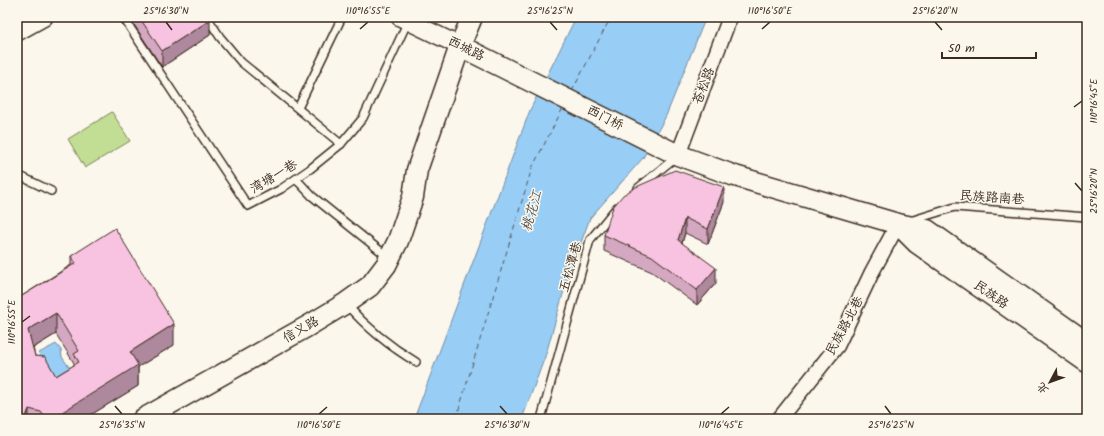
<svg xmlns="http://www.w3.org/2000/svg" width="1104" height="436" viewBox="0 0 1104 436" font-family="Kalam,'LXGW WenKai TC',sans-serif">
  <style>
    .green { fill: #c2dd94; stroke: #7e8459 }
    .water { fill: #98cdf6; stroke: #738ca0 }
    .lines { fill: none; stroke-linecap: round; stroke-linejoin: round }
    .ferry { stroke: #525354; stroke-width: 1; stroke-dasharray: 5 4; stroke-linecap: butt }
    .service-casing { stroke: #3b2a1e; stroke-width: 10 }
    .minor-casing { stroke: #3b2a1e; stroke-width: 17 }
    .tertiary-casing { stroke: #3b2a1e; stroke-width: 20 }
    .secondary-casing { stroke: #3b2a1e; stroke-width: 23 }
    .service { stroke: #fbf7ec; stroke-width: 7 }
    .minor { stroke: #fbf7ec; stroke-width: 14 }
    .tertiary { stroke: #fbf7ec; stroke-width: 17 }
    .secondary { stroke: #fbf7ec; stroke-width: 20 }
    .wall { fill: #d5a8c1; stroke: #3b2a1e; fill-rule: evenodd }
    .shaded-wall { fill: #ae889d; stroke: #3b2a1e }
    .building { fill: #f8c3e0; stroke: #3b2a1e; fill-rule: evenodd }
    .ticks { fill: none; stroke: #3b2a1e; stroke-width: 1.5 }
    .labels { text-anchor: middle; dominant-baseline: central; stroke-width: 3; stroke-linejoin: round; paint-order: stroke }
    .street-label { font-size: 13px; fill: #3b2a1e; stroke: #fbf7ec }
    .water-label { font-size: 14px; font-style: italic; fill: #525354; stroke: #fbf7ec }
    .neatline { fill: none; stroke: #3b2a1e; stroke-width: 1.5 }
    .ticks-label { font-size: 10px; text-anchor: middle; fill: #3b2a1e }
  </style>
  <rect width="100%" height="100%" fill="#fbf7ec"/>
  <filter id="ink" filterUnits="userSpaceOnUse"><feTurbulence type="fractalNoise" baseFrequency=".025" numOctaves="2"/><feDisplacementMap in="SourceGraphic" scale="8" xChannelSelector="R" yChannelSelector="G"/><feConvolveMatrix kernelMatrix="1 2 1 2 8 2 1 2 1" color-interpolation-filters="sRGB"/></filter>
  <g filter="url(#ink)">
    <polygon class="green" points="112,112 130,141 85,168 68,139"/>
    <g class="water">
      <polygon points="576,17 706,17 666,116 643,158 590,218 567,280 546,354 522,419 414,419 530,110"/>
      <polygon points="56,344 61,350 62,357 72,371 56,389 43,367 39,353"/>
    </g>
    <g class="lines">
      <g class="ferry">
        <polyline points="572,91 611,17"/>
        <polyline points="456,419 532,168 563,108"/>
      </g>
      <g class="service-casing">
        <g id="service">
          <polyline points="18,17 24,28"/>
          <polyline points="123,17 248,206 281,189 310,169 341,144 363,118 408,21"/>
          <polyline points="207,17 220,37 241,62 341,144"/>
          <polyline points="298,108 342,17"/>
          <polyline points="17,172 20,176 51,191"/>
          <polyline points="296,179 312,196 388,257"/>
          <polyline points="638,188 676,157"/>
          <polyline points="910,221 955,207 1087,217"/>
          <path d="M346 304C367 328 389 346 416 362"/>
          <polyline points="541,419 590,240 617,207"/>
        </g>
      </g>
      <g class="minor-casing">
        <g id="minor">
          <polyline points="678,155 730,17"/>
          <polyline points="779,419 837,346 872,272 898,224"/>
        </g>
      </g>
      <g class="tertiary-casing">
        <g id="tertiary">
          <polyline points="400,17 460,46"/>
          <polyline points="17,32 44,17"/>
        </g>
      </g>
      <g class="secondary-casing">
        <g id="secondary">
          <polyline points="460,46 678,155 735,176 898,224 917,243 1087,362"/>
          <polyline points="898,224 927,230 1087,343"/>
          <polyline points="143,419 308,326 346,303 370,286 386,265 398,241 413,197 417,170 460,46 472,17"/>
        </g>
      </g>
      <use href="#service" class="service"/>
      <use href="#minor" class="minor"/>
      <use href="#tertiary" class="tertiary"/>
      <use href="#secondary" class="secondary"/>
    </g>
    <g class="wall">
      <polygon points="129,17 208,17 210,35 162,67"/>
      <polygon points="724,202 708,244 685,233 682,243 716,283 697,305 652,272 604,251 604,235"/>
      <path d="M71 256 174 345 138 367V386L84 419H17V299L71 265ZM56 334 74 363V365L56 376 35 356 33 348Z"/>
    </g>
    <g class="shaded-wall">
      <polygon points="210,20 210,35 162,67 162,51"/>
      <polygon points="724,187 724,202 708,244 708,229"/>
      <polygon points="685,218 685,233 678,256 678,240"/>
      <polygon points="716,268 716,283 697,305 697,290"/>
      <polygon points="56,313 56,334 28,351 28,330"/>
      <polygon points="174,324 174,345 138,367 138,386 84,419 51,419 130,352"/>
      <polygon points="29,409 29,419 25,419"/>
    </g>
    <g class="building">
      <polygon points="139,17 208,17 210,20 162,51"/>
      <polygon points="675,170 724,187 708,229 685,218 678,240 716,268 697,290 652,256 604,235 613,207 623,195 636,187"/>
      <path d="M115 228 174 324 130 352 138 365 51 419H46L41 412 29 409 25 419H17V299L76 263 71 256ZM56 313 79 351 74 354 79 362 56 376 45 357 35 356 28 330Z"/>
    </g>
  </g>
  <path class="ticks" d="M166 22 172 30M550 22 557 30M935 22 942 30M360 29 368 22M762 29 770 22M1074 107 1082 101M1075 183 1082 191M22 322 30 316M115 406 122 414M500 406 507 414M885 406 891 414M319 414 327 407M721 414 729 407"/>
  <g class="labels">
    <g class="street-label">
      <text transform="translate(466 49) rotate(26)">西城路</text>
      <text transform="translate(704 86) rotate(-69)">苍松路</text>
      <text transform="translate(605 118) rotate(27)">西门桥</text>
      <text transform="translate(274 177) rotate(-31)">湾塘一巷</text>
      <text transform="translate(992 198) rotate(4)">民族路南巷</text>
      <text transform="translate(571 267) rotate(-74)">五松潭巷</text>
      <text transform="translate(991 295) rotate(35)">民族路</text>
      <text transform="translate(845 326) rotate(-62)">民族路北巷</text>
      <text transform="translate(301 330) rotate(-30)">信义路</text>
    </g>
    <g class="water-label">
      <text transform="translate(532 211) rotate(-74)">桃花江</text>
    </g>
  </g>
  <rect width="1104" height="436" fill="none" stroke="#fbf7ec" stroke-width="44"/>
  <g transform="translate(1050 382) rotate(229)" stroke="#fbf7ec" stroke-width="3" paint-order="stroke">
  <path d="M0-3L7 15L0 10L-7 15Z" fill="#3b2a1e"/>
  <text y="-6" font-size="11" font-weight="bold" text-anchor="middle" fill="#3b2a1e">北</text>
  </g>
  <path d="M942 52v6h94v-6" fill="none" stroke="#3b2a1e" stroke-width="2"/>
  <text x="948" y="52" font-size="12" fill="#3b2a1e" stroke="#fbf7ec" stroke-width="3" paint-order="stroke">50 m</text>
  <rect x="22" y="22" width="1060" height="392" class="neatline"/>
  <g class="ticks-label">
    <text x="166" y="14">25°16'30"N</text>
    <text x="368" y="14">110°16'55"E</text>
    <text x="550" y="14">25°16'25"N</text>
    <text x="770" y="14">110°16'50"E</text>
    <text x="935" y="14">25°16'20"N</text>
    <text transform="translate(1093 101) rotate(-90)" y="4">110°16'45"E</text>
    <text transform="translate(1093 191) rotate(-90)" y="4">25°16'20"N</text>
    <text transform="translate(11 322) rotate(-90)" y="4">110°16'55"E</text>
    <text x="122" y="428">25°16'35"N</text>
    <text x="319" y="428">110°16'50"E</text>
    <text x="507" y="428">25°16'30"N</text>
    <text x="721" y="428">110°16'45"E</text>
    <text x="891" y="428">25°16'25"N</text>
  </g>
</svg>
